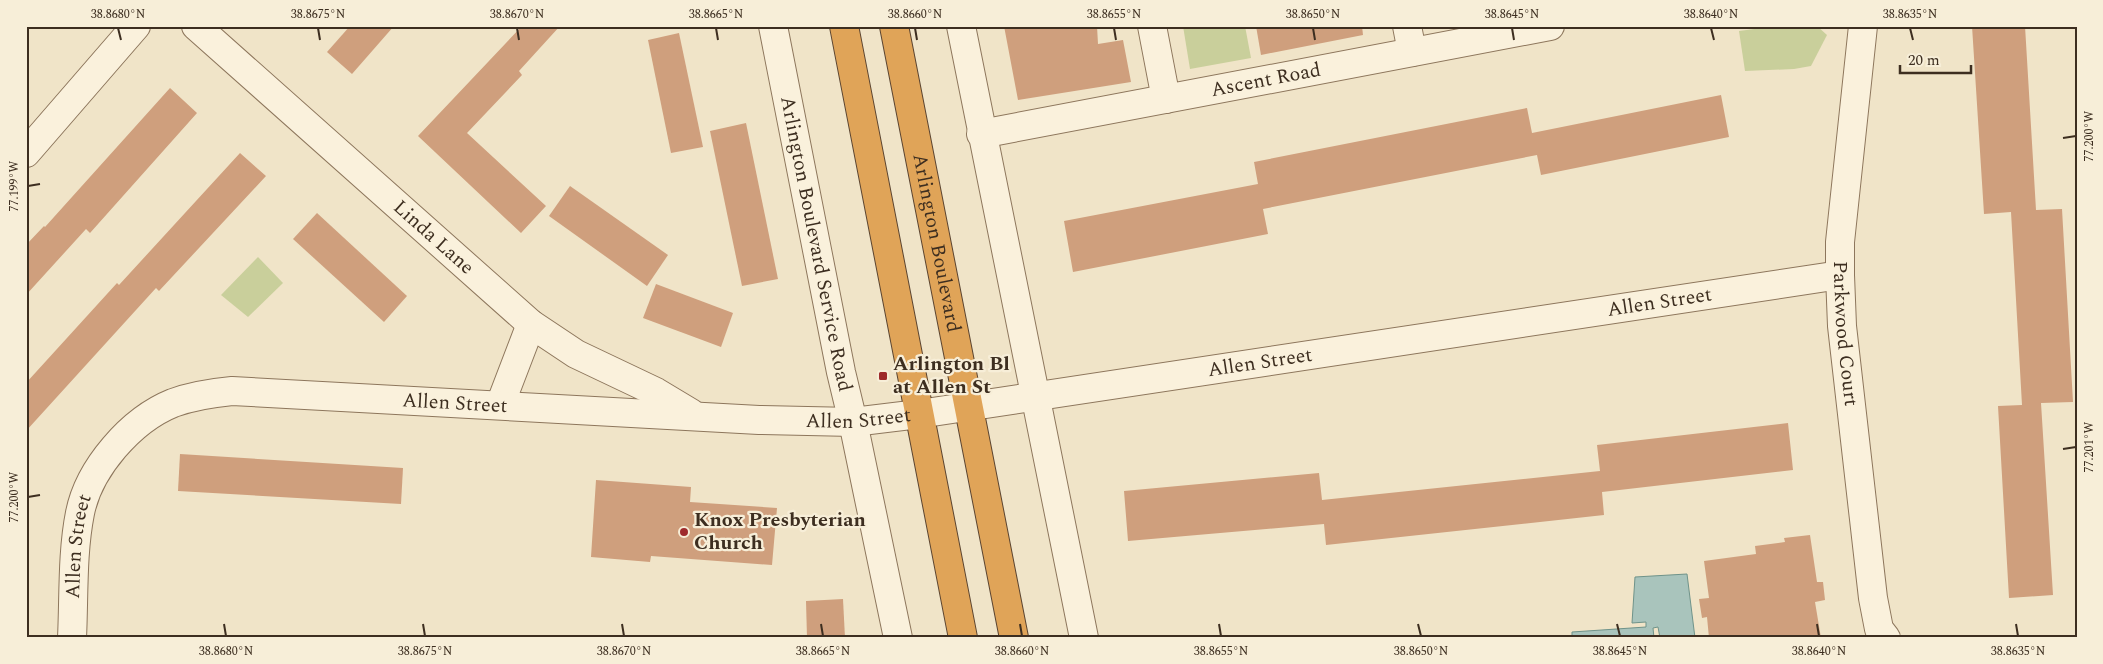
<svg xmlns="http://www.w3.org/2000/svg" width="2103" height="664" viewBox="0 0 2103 664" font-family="Spectral,serif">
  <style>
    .green { fill: #c9cf9b }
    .water { fill: #a9c4bc; stroke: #6f938a }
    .building { fill: #cf9f7d }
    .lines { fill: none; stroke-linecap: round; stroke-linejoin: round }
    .minor-casing { stroke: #8d765c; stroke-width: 30 }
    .highway-casing { stroke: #5b4430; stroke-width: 30 }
    .minor { stroke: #faf1dc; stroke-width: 28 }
    .highway { stroke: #e0a458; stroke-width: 28 }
    .ticks { fill: none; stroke: #3d2e20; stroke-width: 2 }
    .poi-dot { fill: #9e2a2b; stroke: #f7eed8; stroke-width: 2 }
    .labels { text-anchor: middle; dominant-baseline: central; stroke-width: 4.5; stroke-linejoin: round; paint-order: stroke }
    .street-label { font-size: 20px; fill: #3d2e20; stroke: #f7eed8 }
    .poi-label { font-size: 20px; font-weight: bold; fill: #3d2e20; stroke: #f7eed8; text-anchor: start }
    .neatline { fill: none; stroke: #3d2e20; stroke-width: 2 }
    .ticks-label { font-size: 12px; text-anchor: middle; fill: #3d2e20 }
  </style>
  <rect width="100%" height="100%" fill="#f0e4c8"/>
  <g class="green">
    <polygon points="1183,26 1245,26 1251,58 1190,69"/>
    <polygon points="1777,26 1817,26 1827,35 1811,66 1794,69 1745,71 1739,31"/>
    <polygon points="258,257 283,283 248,317 221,295"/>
  </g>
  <polygon class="water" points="1687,574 1695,638 1660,638 1658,627 1653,628 1654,638 1572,638 1572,632 1646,627 1646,622 1632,623 1635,577"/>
  <g class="building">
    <polygon points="350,26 394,26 352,74 327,52"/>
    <polygon points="522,26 560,26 519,71 522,75 467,133 546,206 521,233 418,136"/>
    <polygon points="1004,26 1097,26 1098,44 1123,40 1131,82 1018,100"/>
    <polygon points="1256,26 1362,26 1363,35 1261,55"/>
    <polygon points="1972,26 2025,26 2036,210 2062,209 2073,402 2041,403 2053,595 2009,598 1998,406 2022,405 2011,212 1984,214"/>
    <polygon points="679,33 703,147 671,153 648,40"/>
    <polygon points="170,88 197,113 90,233 86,229 26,295 26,245 44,226 45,227"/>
    <polygon points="1721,95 1729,137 1541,175 1537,155 1263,209 1268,234 1073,272 1064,221 1258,184 1254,162 1527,108 1532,133"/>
    <polygon points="746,123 778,279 742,286 710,131"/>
    <polygon points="240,153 266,176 159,291 156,288 26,431 26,383 117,283 119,285"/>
    <polygon points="570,186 668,255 647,286 549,216"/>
    <polygon points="317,213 407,296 384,322 293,239"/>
    <polygon points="656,284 733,313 721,347 643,318"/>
    <polygon points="1788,423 1793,470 1602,492 1604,515 1326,545 1324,524 1128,541 1124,491 1319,473 1322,500 1600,471 1597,445"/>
    <polygon points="180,454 403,468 401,504 178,491"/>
    <polygon points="596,480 691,487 690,502 777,508 772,565 651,556 650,562 591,557"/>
    <polygon points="1810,535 1817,582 1823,582 1825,600 1815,602 1821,638 1709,638 1707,617 1702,618 1699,599 1709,598 1704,561 1756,554 1755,546 1785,542 1784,538"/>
    <polygon points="843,599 845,638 807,638 806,601"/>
  </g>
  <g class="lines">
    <g class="minor-casing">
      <g id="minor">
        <path id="s1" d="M196 26 531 324 576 354 656 392 691 413"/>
        <path id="s2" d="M773 26 841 372 853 422 898 638"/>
        <polyline points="961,26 1084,638"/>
        <polyline points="1152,26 1166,99"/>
        <polyline points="1407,26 1412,52"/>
        <path id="s3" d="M1863 26 1840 242V275L1842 326 1873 598 1879 629 1886 638"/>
        <path id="s4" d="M981 134 1550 26"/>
        <polyline points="26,153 136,26"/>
        <polyline points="500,405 531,324"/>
        <path id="s5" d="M72 638C74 597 72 553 80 513 89 468 131 420 173 403 192 396 211 393 232 391L759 420 853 422 919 414 1840 275"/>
      </g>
    </g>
    <g class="highway-casing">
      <g id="highway">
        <polyline points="844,26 963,638"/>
        <path id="s6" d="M894 26 1014 638"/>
      </g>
    </g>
    <use href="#minor" class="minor"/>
    <use href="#highway" class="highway"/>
  </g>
  <path class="ticks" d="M118 28 121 40M318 28 320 40M517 28 519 40M716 28 718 40M915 28 917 40M1114 28 1116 40M1313 28 1315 40M1512 28 1514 40M1711 28 1714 40M1910 28 1913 40M2063 138 2076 136M28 186 40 184M2063 449 2076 447M28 497 40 495M224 624 226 636M423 624 425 636M622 624 624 636M821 624 823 636M1020 624 1022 636M1219 624 1221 636M1418 624 1421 636M1617 624 1620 636M1817 624 1819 636M2016 624 2018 636"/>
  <g class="poi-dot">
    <rect x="878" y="371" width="10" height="10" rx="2.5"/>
    <circle cx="684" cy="532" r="5"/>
  </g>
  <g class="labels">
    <g class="street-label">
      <text stroke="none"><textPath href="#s4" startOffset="290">Ascent Road</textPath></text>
      <text stroke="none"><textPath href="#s1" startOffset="318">Linda Lane</textPath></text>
      <text stroke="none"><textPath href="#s2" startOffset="222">Arlington Boulevard Service Road</textPath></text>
      <text stroke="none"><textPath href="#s6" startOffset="221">Arlington Boulevard</textPath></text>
      <text stroke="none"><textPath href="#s5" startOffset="1772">Allen Street</textPath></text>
      <text stroke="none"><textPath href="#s3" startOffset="309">Parkwood Court</textPath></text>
      <text stroke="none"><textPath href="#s5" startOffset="1368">Allen Street</textPath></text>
      <text stroke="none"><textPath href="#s5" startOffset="558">Allen Street</textPath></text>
      <text stroke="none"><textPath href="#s5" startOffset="962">Allen Street</textPath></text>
      <text stroke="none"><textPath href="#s5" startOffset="92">Allen Street</textPath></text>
    </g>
    <g class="poi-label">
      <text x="893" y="364">Arlington Bl<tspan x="893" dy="23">at Allen St</tspan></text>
      <text x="694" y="520">Knox Presbyterian<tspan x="694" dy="23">Church</tspan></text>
    </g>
  </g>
  <rect width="2103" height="664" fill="none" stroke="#f7eed8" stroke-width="55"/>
  <path d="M1900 65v8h71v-8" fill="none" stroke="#3d2e20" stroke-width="2.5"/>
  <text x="1908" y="65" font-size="15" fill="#3d2e20" stroke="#f7eed8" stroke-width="4" paint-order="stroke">20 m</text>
  <rect x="28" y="28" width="2048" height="608" class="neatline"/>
  <g class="ticks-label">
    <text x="118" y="18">38.8680°N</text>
    <text x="318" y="18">38.8675°N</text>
    <text x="517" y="18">38.8670°N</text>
    <text x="716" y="18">38.8665°N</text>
    <text x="915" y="18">38.8660°N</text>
    <text x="1114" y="18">38.8655°N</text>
    <text x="1313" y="18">38.8650°N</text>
    <text x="1512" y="18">38.8645°N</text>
    <text x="1711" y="18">38.8640°N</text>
    <text x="1910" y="18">38.8635°N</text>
    <text transform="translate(2089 136) rotate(-90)" y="4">77.200°W</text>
    <text transform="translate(14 186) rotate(-90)" y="4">77.199°W</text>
    <text transform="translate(2089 447) rotate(-90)" y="4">77.201°W</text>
    <text transform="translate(14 497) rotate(-90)" y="4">77.200°W</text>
    <text x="226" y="655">38.8680°N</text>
    <text x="425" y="655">38.8675°N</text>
    <text x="624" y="655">38.8670°N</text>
    <text x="823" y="655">38.8665°N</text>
    <text x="1022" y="655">38.8660°N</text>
    <text x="1221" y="655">38.8655°N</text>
    <text x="1421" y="655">38.8650°N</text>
    <text x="1620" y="655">38.8645°N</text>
    <text x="1819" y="655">38.8640°N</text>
    <text x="2018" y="655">38.8635°N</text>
  </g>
</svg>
